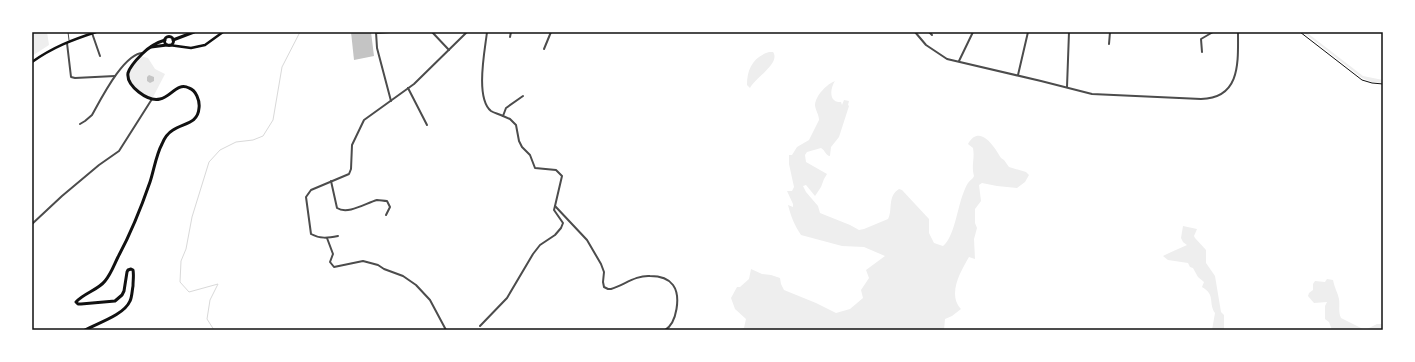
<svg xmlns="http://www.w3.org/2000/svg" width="1415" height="362" viewBox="0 0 1415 362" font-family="Raleway,sans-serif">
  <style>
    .green { fill: #eee }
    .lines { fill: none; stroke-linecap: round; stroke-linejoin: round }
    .stream { stroke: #d9d9d9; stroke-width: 1 }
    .building { fill: #c4c4c4 }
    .path { stroke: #111; stroke-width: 1 }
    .service { stroke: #4c4c4c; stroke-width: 1 }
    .minor { stroke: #4c4c4c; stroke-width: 2 }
    .tertiary { stroke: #4c4c4c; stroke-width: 2 }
    .secondary { stroke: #111; stroke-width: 2.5 }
    .primary { stroke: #111; stroke-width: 3 }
    .neatline { fill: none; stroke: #111; stroke-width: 1.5 }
  </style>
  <rect width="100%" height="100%" fill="#fff"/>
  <g class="green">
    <polygon points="32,32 47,32 49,45 32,56"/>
    <polygon points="1303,32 1306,32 1363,76 1383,80 1383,83 1372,82 1362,78"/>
    <path d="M769 52H773C781 63 755 78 750 88L747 85C747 69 753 57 769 52Z"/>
    <polygon points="140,56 148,58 155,69 165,74 152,99 133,87 128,74 132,65"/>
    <path d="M835 81C832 85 829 96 834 100 836 102 838 102 841 102L842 105 844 100 849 101 848 105 849 106 839 137 831 147 830 156C826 156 825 150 821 148L807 152 805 155 806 162 827 174 824 179 821 187 815 196 806 185 803 186 806 192 818 206 820 213 850 225 859 230 864 229 888 219C893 211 887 196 899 189L902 190 929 219V233L934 243 943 246C954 238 958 206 963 194 964 191 966 186 968 183 970 180 973 179 974 176 971 165 975 159 973 148L968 144C980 123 995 148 1001 158L1004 160 1009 167 1026 172 1029 175 1025 182 1017 188 997 186 982 183 979 185 981 201 975 209V223L977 228 974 239 975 259 969 257C961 271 947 294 961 309L952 316 945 319 944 330H737L744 328 746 319 735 309 731 298 737 287H740L749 279 751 269 762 274 771 275 780 278 781 284 784 290 816 303 836 313 850 309 863 298 861 290 869 278 866 270 885 256 864 247 842 246 801 235C795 226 791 217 788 205L793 207V204L787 191H792L794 187 789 164V155H792L797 147 809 140 819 120C819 115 815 109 815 105 816 95 827 84 835 81Z"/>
    <path d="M1183 226 1197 229 1194 236 1195 238 1206 250V263L1215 276 1221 312 1224 315V330H1212L1215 313C1208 303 1216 295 1202 287L1204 282 1198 277 1193 268 1190 267 1188 263 1168 260 1163 256C1170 252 1179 249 1187 245L1183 242 1181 238Z"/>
    <path d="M1327 279 1333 280C1334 287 1338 293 1339 299 1340 306 1338 312 1341 318L1365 330 1377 324H1383V328L1381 330H1332L1329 322 1325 319V306L1327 302 1314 303 1308 296 1309 293 1313 290V284L1315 281 1325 282Z"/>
  </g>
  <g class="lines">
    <polyline class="stream" points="214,330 207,319 210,300 218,284 189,292 180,282 181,261 186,249 192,217 209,162 220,150 236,142 253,140 263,136 273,120 282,67 300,32"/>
  </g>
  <g class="building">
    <polygon points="351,32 371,32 374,56 354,60"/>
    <polygon points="149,75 154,77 154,81 150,83 147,81 147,77"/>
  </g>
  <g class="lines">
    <polyline class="path" points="1300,32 1362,80 1372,83 1383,84"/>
    <polyline class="service" points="68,32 69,40"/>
    <g class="minor">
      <polyline points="432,32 449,50"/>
      <path d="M487 32C485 50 475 98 491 111 494 113 499 114 503 116L506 108 523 96"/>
      <polyline points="929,32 932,35"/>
      <polyline points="92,33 100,56"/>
      <polyline points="376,33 390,32"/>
      <polyline points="510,37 511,32"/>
      <polyline points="67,43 71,77 75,78 115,76"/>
      <polyline points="1109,44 1110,32"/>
      <polyline points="544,49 551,32"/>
      <polyline points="1202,52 1201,39 1213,32"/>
      <polyline points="959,61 973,32"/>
      <polyline points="1018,75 1028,32"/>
      <polyline points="1067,87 1069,32"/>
      <polyline points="408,88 427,125"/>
      <path d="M80 124 85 121 92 115C101 99 124 53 143 53"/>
      <path d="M331 181 337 208C348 215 366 203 377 200 380 200 384 201 387 201L390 207 386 215"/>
      <polyline points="32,224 62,196 99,165 119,151 152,99"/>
      <path d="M338 236C328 238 320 239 311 234L306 197 311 190 349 174 351 169 352 145 364 120 414 84 467 32"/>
      <polyline points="327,238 333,254 330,262 334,267 363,261 378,265 384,269 403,276 416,285 430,300 446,330"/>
      <polyline points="480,326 507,298 533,254 540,245 555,235 561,228 563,223 554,210 555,206"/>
    </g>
    <g class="tertiary">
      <polyline points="376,32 377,48 391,101"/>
      <path d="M915 32 926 45 947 59 1041 81 1092 94 1201 99C1241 98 1238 62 1238 32"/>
      <path d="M503 116 510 119 516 125 519 141 522 147 530 155 535 168 556 170 562 176 555 206 587 240 601 264 604 272 603 282 604 287 608 289H611C624 285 636 275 650 276 658 276 668 278 673 285 681 296 677 323 665 330"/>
    </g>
    <g class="secondary">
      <polyline points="169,45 191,48 205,45 223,32"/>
      <path d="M32 62C53 47 72 40 96 32"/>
    </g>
    <g class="primary">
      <circle cx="169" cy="41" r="4.5"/>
      <polyline points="173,40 194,32"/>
      <polyline points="151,47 167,45"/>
      <path d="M85 330C98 323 124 315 130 301 132 297 132 291 133 286 133 280 134 275 133 270L131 269 128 270 127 272 124 291 122 295 115 301 81 304H78L76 302C84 293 98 290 105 281 111 274 114 265 118 257 131 233 141 208 150 182 154 170 156 155 162 144 164 139 168 133 173 130 183 123 198 124 199 108 200 101 196 90 189 88 177 82 171 97 160 99 148 102 126 86 128 73 130 66 137 59 142 54 149 47 155 43 165 40"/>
    </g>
  </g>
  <rect width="1415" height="362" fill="none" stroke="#ffffff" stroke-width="66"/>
  <rect x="33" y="33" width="1349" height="296" class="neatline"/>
</svg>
